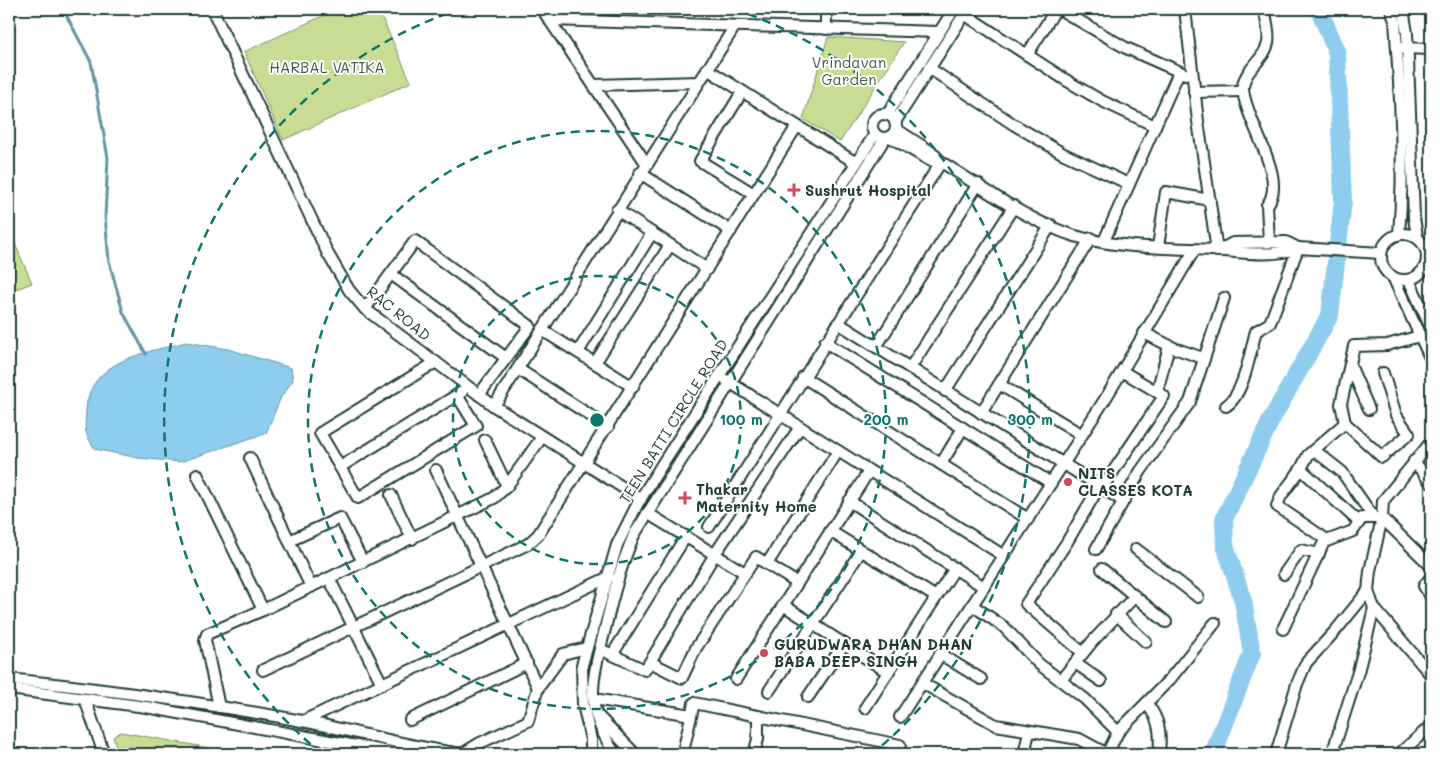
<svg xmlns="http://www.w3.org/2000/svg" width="1440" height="763" viewBox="0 0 1440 763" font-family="Mali,sans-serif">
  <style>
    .green { fill: #c8dd93; stroke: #748d64 }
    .water { fill: #8fcdef; stroke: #6293a4 }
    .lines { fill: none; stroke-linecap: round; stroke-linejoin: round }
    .stream { stroke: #6293a4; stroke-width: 3 }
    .river { stroke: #8fcdef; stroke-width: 18 }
    .minor-casing { stroke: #1f3d34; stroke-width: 14 }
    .minor { stroke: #fff; stroke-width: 10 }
    .ring { fill: none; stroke: #0f766e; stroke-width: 2.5; stroke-dasharray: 9 6 }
    .poi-dot { fill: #d1495b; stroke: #fff; stroke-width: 2 }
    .labels { text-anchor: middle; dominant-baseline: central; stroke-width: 4; stroke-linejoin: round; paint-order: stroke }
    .park-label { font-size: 15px; fill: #415d47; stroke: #fff }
    .poi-label { font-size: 15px; font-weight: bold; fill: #1f3d34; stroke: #fff; text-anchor: start }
    .street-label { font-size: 15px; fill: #1f3d34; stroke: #fff }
    .centre { fill: #0f766e; stroke: #fff; stroke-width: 2.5 }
    .ring-label { font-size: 15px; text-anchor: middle; font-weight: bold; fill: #0f766e; stroke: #fff; stroke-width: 4; stroke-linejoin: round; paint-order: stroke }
  </style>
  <rect width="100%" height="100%" fill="#fff"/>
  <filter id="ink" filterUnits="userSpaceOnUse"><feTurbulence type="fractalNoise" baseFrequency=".02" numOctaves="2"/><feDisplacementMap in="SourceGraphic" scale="10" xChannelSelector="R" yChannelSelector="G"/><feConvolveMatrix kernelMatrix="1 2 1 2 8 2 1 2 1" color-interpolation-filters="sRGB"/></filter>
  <g filter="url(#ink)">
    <g class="green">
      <polygon points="338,9 378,9 411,82 283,140 244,52"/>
      <polygon points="828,37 904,42 840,142 803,119"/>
      <polygon points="9,230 32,283 9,292"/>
      <polygon points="121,732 243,754 119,754 113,737"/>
    </g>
    <path class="water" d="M186 342 228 349 291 368 293 380 281 397 266 433 180 462 138 458 95 449C83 431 85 430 86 410 89 359 147 353 186 342Z"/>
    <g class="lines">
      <polyline class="stream" points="63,9 91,62 108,158 105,216 109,261 123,312 146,354"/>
      <polyline class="river" points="1213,754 1252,653 1243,601 1225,545 1224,519 1271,420 1330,315 1343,201 1337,53 1319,9"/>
      <g class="minor-casing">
        <g id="minor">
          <polyline points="212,9 328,254 349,290 365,309 494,406 641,499"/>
          <polyline points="542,9 646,163"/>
          <polyline points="1059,9 1126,48 1185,74"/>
          <polyline points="1185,9 1198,121 1217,251"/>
          <path d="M1264 9C1266 19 1270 32 1268 43 1265 60 1242 71 1243 89 1245 121 1289 179 1267 205L1269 242"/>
          <path d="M1391 9 1395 21C1400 92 1405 162 1399 234"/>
          <polyline points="1403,9 1407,33 1414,218 1417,236"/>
          <polyline points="964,14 1069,82 1102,101 1155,126"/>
          <polyline points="550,20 939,32"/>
          <polyline points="826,29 826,9"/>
          <polyline points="1402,48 1431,49"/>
          <polyline points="1027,55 1056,9"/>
          <polyline points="929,68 1013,124 1062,153 1129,184"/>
          <polyline points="707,69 856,163"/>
          <polyline points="594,85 699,82"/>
          <polyline points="742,92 700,161 754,194"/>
          <polyline points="1194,92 1243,91"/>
          <circle cx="884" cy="126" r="12"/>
          <polyline points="887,115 954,9"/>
          <polyline points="895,122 967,10"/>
          <path d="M896 129 933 153 941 162C984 188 1027 221 1075 236 1115 248 1170 248 1212 250 1239 252 1272 258 1298 248"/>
          <polyline points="890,137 929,160 941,162"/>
          <polyline points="640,173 731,231"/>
          <polyline points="617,210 707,269"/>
          <circle cx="1404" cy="257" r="23"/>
          <polyline points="1104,241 1179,72"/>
          <polyline points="1158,247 1166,192 1210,200"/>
          <polyline points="1218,251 1233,243 1286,242 1298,248 1381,253"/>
          <polyline points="391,274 506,358"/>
          <polyline points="1393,277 1431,360"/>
          <polyline points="1409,280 1431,328"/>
          <polyline points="365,309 415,241 530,326 479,395"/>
          <polyline points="838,323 1123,501"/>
          <polyline points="542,330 633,387"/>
          <polyline points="1144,333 1174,348 1203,358"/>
          <polyline points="825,342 1051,483"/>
          <polyline points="876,347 978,184"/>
          <polyline points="578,352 652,233"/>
          <polyline points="436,362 320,433 358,498 476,426 457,395"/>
          <polyline points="595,363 670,245"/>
          <polyline points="1350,365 1369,409"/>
          <polyline points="910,368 1014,206"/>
          <polyline points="518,369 608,427"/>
          <polyline points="803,377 1028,519"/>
          <polyline points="726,380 1004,556"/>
          <polyline points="999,384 1082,435"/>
          <polyline points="945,391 1051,225"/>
          <polyline points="1157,392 1169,346"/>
          <polyline points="494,406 735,26"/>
          <path d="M1226 406C1244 395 1250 352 1256 331L1270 323 1298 248"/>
          <polyline points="981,413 1091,238"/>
          <polyline points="1345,423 1382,457 1409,434 1396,415 1383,373"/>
          <polyline points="485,440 507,486"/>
          <polyline points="1431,442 1383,501 1382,518 1370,571 1368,591 1374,608 1431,675"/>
          <polyline points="1314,450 1342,472 1374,518"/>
          <polyline points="250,458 311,587"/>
          <polyline points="1414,461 1431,483"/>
          <polyline points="941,464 963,428"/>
          <polyline points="340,467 462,392"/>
          <polyline points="1301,469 1359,522"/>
          <polyline points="436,470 538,688"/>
          <polyline points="197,474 263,610"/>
          <polyline points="1102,488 1164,396 1122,371"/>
          <polyline points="391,495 412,539"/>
          <polyline points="849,501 984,587"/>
          <polyline points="647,513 745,573"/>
          <polyline points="709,527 941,162"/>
          <polyline points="830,531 936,597"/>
          <polyline points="1327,540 1277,506 1281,496 1301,469 1308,455 1345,423 1341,404 1354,346 1387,345 1420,336"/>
          <polyline points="289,541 340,518 363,562"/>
          <polyline points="1096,549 1140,472 1190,402 1224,298"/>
          <polyline points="1136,549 1198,597"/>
          <polyline points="767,564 838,451"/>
          <polyline points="1102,569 1166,622"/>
          <polyline points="1284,574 1301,550 1319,554"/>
          <polyline points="1431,577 1424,586 1431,597"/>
          <polyline points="329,578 382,684"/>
          <polyline points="783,605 888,672"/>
          <polyline points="972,605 1004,627 1039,664 1085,699 1118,732"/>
          <polyline points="1116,614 1146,642"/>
          <polyline points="1283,629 1324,542 1353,531 1362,518 1382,518 1431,566"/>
          <polyline points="600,649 645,670 715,554 800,427"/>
          <polyline points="1083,653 1026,604 1067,542 1099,487"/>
          <polyline points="940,654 981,679"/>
          <polyline points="612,655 686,536"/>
          <polyline points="650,662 682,678 696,648 756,557 797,583"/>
          <polyline points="1075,663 1101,681"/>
          <polyline points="263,670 528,544 538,535 797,126"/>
          <path d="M9 679C107 689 205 703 302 721 356 731 410 748 465 754"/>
          <polyline points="736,679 869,471"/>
          <polyline points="1061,680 1092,642 1135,596"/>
          <polyline points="922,683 996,725 1079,739 1107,754"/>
          <polyline points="9,689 146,707 400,754"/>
          <polyline points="769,691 861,551"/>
          <polyline points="808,697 844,644"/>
          <polyline points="85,699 104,754"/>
          <polyline points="594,699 691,715"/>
          <path d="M1147 704C1160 720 1161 734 1159 754"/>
          <polyline points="219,707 205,640 207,634 263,610 494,498 507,486 542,437"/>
          <polyline points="865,708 955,568"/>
          <polyline points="599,717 635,754"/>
          <polyline points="900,717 1107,396 1195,249"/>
          <polyline points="410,720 527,663"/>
          <polyline points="303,721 609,577"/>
          <polyline points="683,752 694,703 900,745"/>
          <polyline points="462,754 480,743 528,721 538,688 563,654 586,648"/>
          <polyline points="591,754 591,740 583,704 582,665 617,545 638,503 661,466 875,134"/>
          <path d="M615 754C604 737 593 715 593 694 593 673 599 653 604 633 612 599 620 567 634 535L885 138"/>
          <polyline points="754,754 758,739 758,716"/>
          <polyline points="1024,754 1029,732"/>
          <polyline points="1107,754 1118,732 1170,679 1215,623"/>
          <polyline points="1276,754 1297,684 1306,663 1337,629 1368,591"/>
          <polyline points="1332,754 1358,672 1374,608"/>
          <polyline points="1399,754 1431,726"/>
        </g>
      </g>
      <use href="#minor" class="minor"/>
    </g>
  </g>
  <g class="ring">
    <circle cx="597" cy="420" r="144"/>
    <circle cx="597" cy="420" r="289"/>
    <path d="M322 754A433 433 0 0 1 460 9M734 9A433 433 0 0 1 872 754"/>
  </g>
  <g class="poi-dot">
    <path d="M791.5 182.5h5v5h5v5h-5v5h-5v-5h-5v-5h5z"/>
    <circle cx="1068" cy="482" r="5"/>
    <path d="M682.5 490.5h5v5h5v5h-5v5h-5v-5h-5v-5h5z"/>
    <circle cx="764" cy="653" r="5"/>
  </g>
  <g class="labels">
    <g class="park-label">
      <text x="849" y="62">Vrindavan<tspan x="849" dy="17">Garden</tspan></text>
      <text x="327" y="67">HARBAL VATIKA</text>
    </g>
    <g class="poi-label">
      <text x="805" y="190">Sushrut Hospital</text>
      <text x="1078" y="473">NITS<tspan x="1078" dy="17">CLASSES KOTA</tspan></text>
      <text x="696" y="489">Thakar<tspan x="696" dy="17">Maternity Home</tspan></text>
      <text x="774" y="644">GURUDWARA DHAN DHAN<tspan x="774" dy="17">BABA DEEP SINGH</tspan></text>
    </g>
    <g class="street-label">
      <text transform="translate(399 313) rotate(39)">RAC ROAD</text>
      <text transform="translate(673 421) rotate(-58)">TEEN BATTI CIRCLE ROAD</text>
    </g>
  </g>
  <circle cx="597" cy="420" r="8" class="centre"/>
  <g class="ring-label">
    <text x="741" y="425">100 m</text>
    <text x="886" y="425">200 m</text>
    <text x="1030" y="425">300 m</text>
  </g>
  <rect width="1440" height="763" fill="none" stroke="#fff" stroke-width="30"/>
  <rect x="15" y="15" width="1410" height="733" fill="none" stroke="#1f3d34" stroke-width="2" filter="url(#ink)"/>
</svg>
